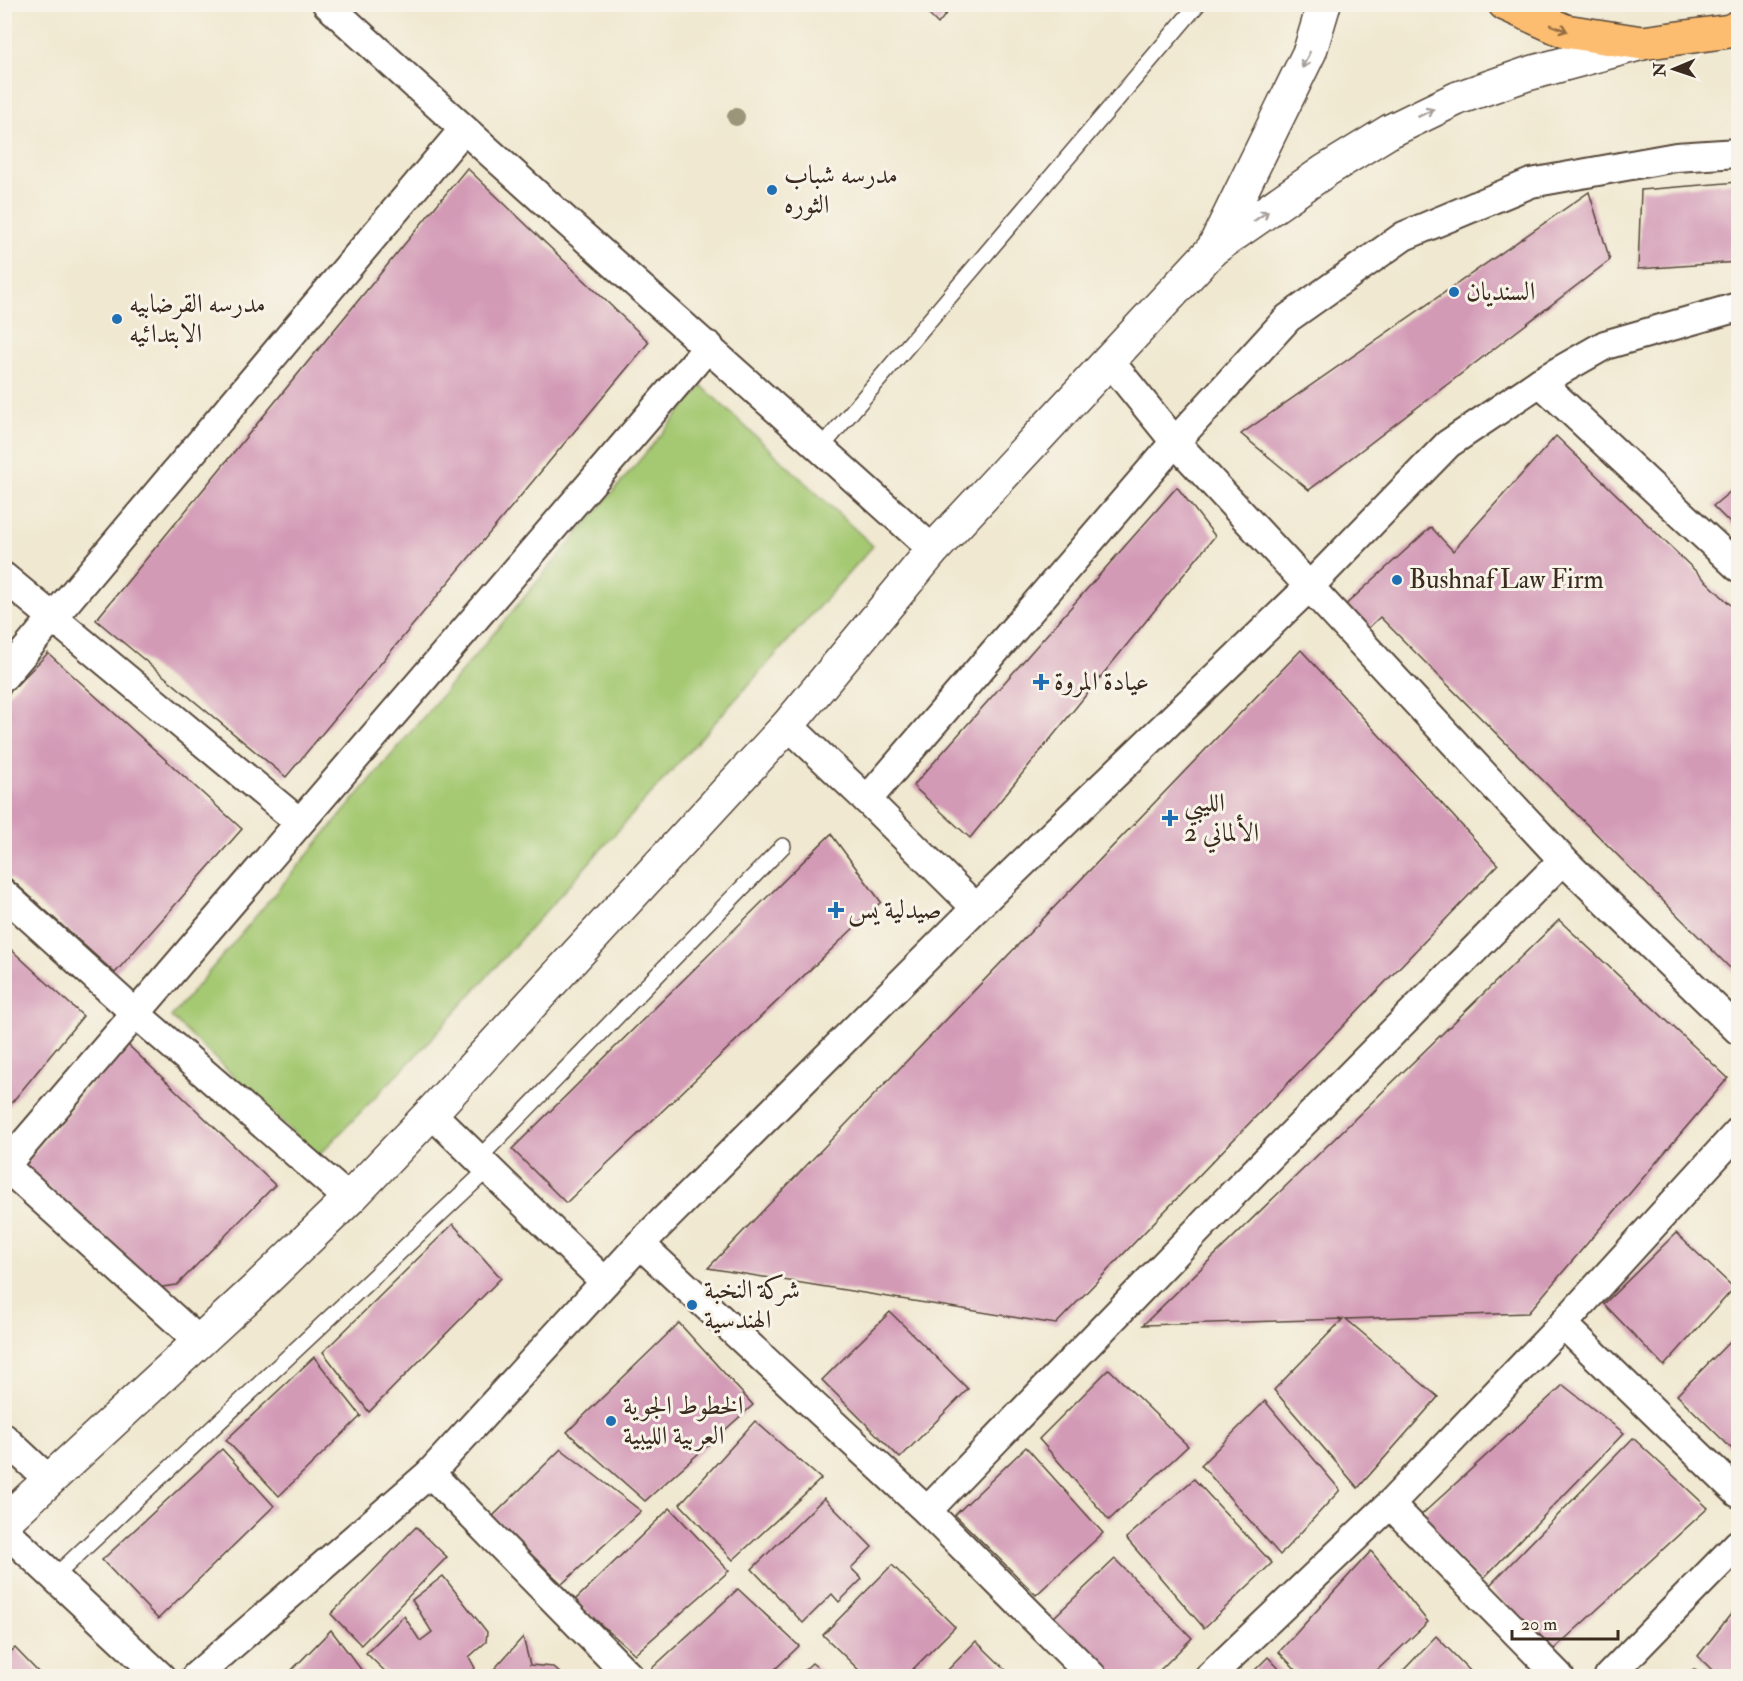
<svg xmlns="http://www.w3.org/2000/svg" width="1743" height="1681" viewBox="0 0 1743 1681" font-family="'IM FELL Double Pica',Amiri,serif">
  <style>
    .green { fill: #a5c972; stroke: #707a48; stroke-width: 1.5 }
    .building { fill: #d39ab6 }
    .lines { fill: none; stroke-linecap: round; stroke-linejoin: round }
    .service-casing { stroke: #564639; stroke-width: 18 }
    .minor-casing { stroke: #564639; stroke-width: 32 }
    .tertiary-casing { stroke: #564639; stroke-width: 36 }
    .primary-casing { stroke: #564639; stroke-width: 36 }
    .service { stroke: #fff; stroke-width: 15 }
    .minor { stroke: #fff; stroke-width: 28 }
    .tertiary { stroke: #fff; stroke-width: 33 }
    .primary { stroke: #fcbd6f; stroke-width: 33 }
    .tree { fill: #9b967a }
    .oneway { stroke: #926c42 }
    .oneway2 { stroke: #a79f9a }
    .poi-dot { fill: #1f6fb2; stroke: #f7f3e8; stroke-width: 2 }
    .labels { text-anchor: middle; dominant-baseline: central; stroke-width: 6; stroke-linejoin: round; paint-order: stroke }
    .poi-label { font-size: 26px; fill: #3b2a1e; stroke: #f7f3e8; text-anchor: start }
  </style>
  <rect width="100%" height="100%" fill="#f7f3e8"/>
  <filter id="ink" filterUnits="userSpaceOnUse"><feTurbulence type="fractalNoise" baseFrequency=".0167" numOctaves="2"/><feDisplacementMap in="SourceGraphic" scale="12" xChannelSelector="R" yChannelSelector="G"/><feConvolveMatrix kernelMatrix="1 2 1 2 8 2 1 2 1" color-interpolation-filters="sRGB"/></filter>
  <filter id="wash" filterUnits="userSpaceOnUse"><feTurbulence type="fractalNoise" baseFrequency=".008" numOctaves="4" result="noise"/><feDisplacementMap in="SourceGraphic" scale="24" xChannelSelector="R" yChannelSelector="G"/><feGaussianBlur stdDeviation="1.35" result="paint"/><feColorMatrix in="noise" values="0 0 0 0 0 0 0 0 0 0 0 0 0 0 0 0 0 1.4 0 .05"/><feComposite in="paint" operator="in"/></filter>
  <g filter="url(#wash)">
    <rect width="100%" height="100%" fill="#f0e8d0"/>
    <polygon class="green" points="702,386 873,546 423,1048 318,1156 171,1017"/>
    <g id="blocks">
      <g class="building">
        <polygon points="918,4 954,4 938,24"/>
        <polygon points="467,168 649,342 286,777 96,620"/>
        <polygon points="1738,182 1738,262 1638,269 1641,190"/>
        <polygon points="1589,192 1610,260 1309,490 1241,434"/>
        <polygon points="1556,436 1738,612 1738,976 1380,617 1363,633 1341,609 1431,527 1453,551"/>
        <polygon points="1738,485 1738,531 1713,506"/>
        <polygon points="1177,487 1215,536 970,838 913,786"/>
        <polygon points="1301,650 1498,865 1056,1324 708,1268"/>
        <polygon points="48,653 242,829 115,973 4,873 4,698"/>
        <polygon points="831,834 881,902 566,1203 512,1149"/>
        <polygon points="1559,920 1728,1078 1528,1313 1346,1319 1438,1397 1358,1488 1274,1390 1343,1319 1143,1325"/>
        <polygon points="4,943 83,1016 4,1112"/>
        <polygon points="126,1043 275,1185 177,1285 155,1288 24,1165"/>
        <polygon points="453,1224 501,1278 369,1412 323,1352"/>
        <polygon points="1676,1233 1734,1288 1664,1366 1604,1304"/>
        <polygon points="890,1312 968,1389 900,1458 822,1380"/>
        <polygon points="679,1323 753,1405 645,1501 567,1432"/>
        <polygon points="1738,1333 1738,1446 1734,1451 1677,1395"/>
        <polygon points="314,1357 361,1416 279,1496 226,1440"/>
        <polygon points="1109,1369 1188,1446 1109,1520 1039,1439"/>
        <polygon points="1563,1385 1624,1433 1480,1582 1418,1518"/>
        <polygon points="1265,1401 1340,1490 1280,1555 1201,1465"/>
        <polygon points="755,1421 821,1479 733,1560 680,1504"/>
        <polygon points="1633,1438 1708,1508 1554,1649 1488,1587"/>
        <polygon points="1026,1447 1103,1533 1036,1595 955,1515"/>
        <polygon points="222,1449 274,1506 158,1619 102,1560"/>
        <polygon points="561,1449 641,1511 562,1584 492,1517"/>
        <polygon points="1194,1479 1272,1563 1204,1628 1126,1538"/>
        <polygon points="824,1498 872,1547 851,1568 862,1579 839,1602 832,1594 803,1623 752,1569"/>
        <polygon points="670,1508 729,1571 635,1654 574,1601"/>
        <polygon points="416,1527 447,1557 361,1645 331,1614"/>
        <polygon points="1371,1551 1428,1622 1371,1676 1302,1676 1279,1652"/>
        <polygon points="1115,1559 1192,1638 1154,1676 1111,1676 1051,1620"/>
        <polygon points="892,1565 955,1627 906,1676 865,1676 823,1635"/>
        <polygon points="443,1576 487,1632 486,1642 469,1657 475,1668 469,1676 390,1676 366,1653 404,1616 420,1641 432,1632 412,1600"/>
        <polygon points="738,1589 799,1646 768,1676 652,1676 648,1672"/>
        <polygon points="1738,1605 1738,1676 1718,1676 1698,1656"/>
        <polygon points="331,1630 366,1676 286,1676"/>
        <polygon points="1436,1636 1475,1676 1398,1676"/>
        <polygon points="523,1637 530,1665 553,1667 563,1676 488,1676"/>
        <polygon points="976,1641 1012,1676 942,1676"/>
        <polygon points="15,1648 42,1676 4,1676 4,1658"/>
        <polygon points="1268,1657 1286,1676 1249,1676"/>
        <polygon points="812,1663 828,1676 798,1676"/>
        <polygon points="1694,1669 1702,1676 1686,1676"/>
      </g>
    </g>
  </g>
  <g filter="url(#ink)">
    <use href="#blocks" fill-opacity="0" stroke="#564639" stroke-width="1.5"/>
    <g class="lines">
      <g class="service-casing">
        <g id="service">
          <polyline points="821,448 1198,4"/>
          <polyline points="478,1159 783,846"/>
          <polyline points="53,1578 488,1169"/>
        </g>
      </g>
      <g class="minor-casing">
        <g id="minor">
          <path d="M327 4C527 189 732 367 933 550"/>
          <polyline points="1108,359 1175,442 1563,860 1738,1030"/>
          <polyline points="1540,382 1738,567"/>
          <polyline points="4,577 299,822"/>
          <polyline points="4,676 463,130"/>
          <polyline points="788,725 867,800 1175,442 1288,318 1404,236 1531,183 1676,157 1738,153"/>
          <polyline points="867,800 976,908"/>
          <polyline points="4,894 135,1013 349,1199"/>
          <polyline points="431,1113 605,1282"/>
          <polyline points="4,1165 199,1341"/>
          <polyline points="4,1167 709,346"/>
          <polyline points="640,1244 927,1511 1092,1676"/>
          <polyline points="1563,1324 1738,1493"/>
          <polyline points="4,1438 50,1481"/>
          <polyline points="430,1473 629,1676"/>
          <polyline points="1390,1504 1559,1676"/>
          <polyline points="927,1511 1219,1208 1563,860"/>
          <polyline points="4,1530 160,1676"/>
          <polyline points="196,1676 430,1473 640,1244 976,908 1309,587 1448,444 1540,382 1605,345 1738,307"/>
          <polyline points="1210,1676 1390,1504 1563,1324 1738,1132"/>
          <polyline points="1609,1676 1738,1544"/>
        </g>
      </g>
      <g class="tertiary-casing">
        <g id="tertiary">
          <polyline points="1215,245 1310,51 1324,4"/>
          <polyline points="4,1522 255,1290 349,1199 431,1113 788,725 933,550 1213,249 1325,171 1390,131 1458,98 1527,74 1642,43"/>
        </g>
      </g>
      <g class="primary-casing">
        <polyline id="primary" points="1505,4 1565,31 1642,43 1730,31 1738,27"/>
      </g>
      <use href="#service" class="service"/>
      <use href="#minor" class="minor"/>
      <use href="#tertiary" class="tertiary"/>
      <use href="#primary" class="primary"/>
    </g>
    <circle class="tree" cx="736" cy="117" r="9"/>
    <defs><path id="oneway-shaft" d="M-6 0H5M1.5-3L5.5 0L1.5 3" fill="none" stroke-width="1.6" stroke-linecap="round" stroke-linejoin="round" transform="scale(1.5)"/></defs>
    <use class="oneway" href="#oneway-shaft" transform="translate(1559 28) rotate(21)"/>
    <g class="oneway2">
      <use href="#oneway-shaft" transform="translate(1306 60) rotate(115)"/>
      <use href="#oneway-shaft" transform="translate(1426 113) rotate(-26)"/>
      <use href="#oneway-shaft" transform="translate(1261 216) rotate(-35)"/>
    </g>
  </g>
  <g class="poi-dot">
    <circle cx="772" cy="190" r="6"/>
    <circle cx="1454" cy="292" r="6"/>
    <circle cx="117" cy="319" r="6"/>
    <circle cx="1397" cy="580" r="6"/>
    <path d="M1038 673h6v6h6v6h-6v6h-6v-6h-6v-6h6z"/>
    <path d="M1167 809h6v6h6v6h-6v6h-6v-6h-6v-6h6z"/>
    <path d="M833 901h6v6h6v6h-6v6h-6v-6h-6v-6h6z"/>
    <circle cx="692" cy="1305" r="6"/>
    <circle cx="611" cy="1421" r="6"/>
  </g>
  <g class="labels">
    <g class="poi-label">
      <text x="784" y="175">مدرسه شباب<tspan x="784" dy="30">الثوره</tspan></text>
      <text x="1466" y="292">السنديان</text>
      <text x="129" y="304">مدرسه القرضابيه<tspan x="129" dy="30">الابتدائيه</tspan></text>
      <text x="1409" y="580">Bushnaf Law Firm</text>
      <text x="1054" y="682">عيادة المروة</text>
      <text x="1184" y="803">الليبي<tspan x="1184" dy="30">الألماني 2</tspan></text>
      <text x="848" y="910">صيدلية يس</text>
      <text x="704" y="1290">شركة النخبة<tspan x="704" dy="30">الهندسية</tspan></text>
      <text x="623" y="1406">الخطوط الجوية<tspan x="623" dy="30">العربية الليبية</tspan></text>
    </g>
  </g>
  <rect width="1743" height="1681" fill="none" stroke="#f7f3e8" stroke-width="24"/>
  <g transform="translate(1674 69) rotate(268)" stroke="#f7f3e8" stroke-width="4.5" paint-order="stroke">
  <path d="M0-4.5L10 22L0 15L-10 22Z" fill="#3b2a1e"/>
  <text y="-9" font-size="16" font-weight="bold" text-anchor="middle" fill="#3b2a1e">N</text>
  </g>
  <path d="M1512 1630v9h106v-9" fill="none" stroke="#3b2a1e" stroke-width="3"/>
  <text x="1521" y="1630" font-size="18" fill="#3b2a1e" stroke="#f7f3e8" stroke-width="4.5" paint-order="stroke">20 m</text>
</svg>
